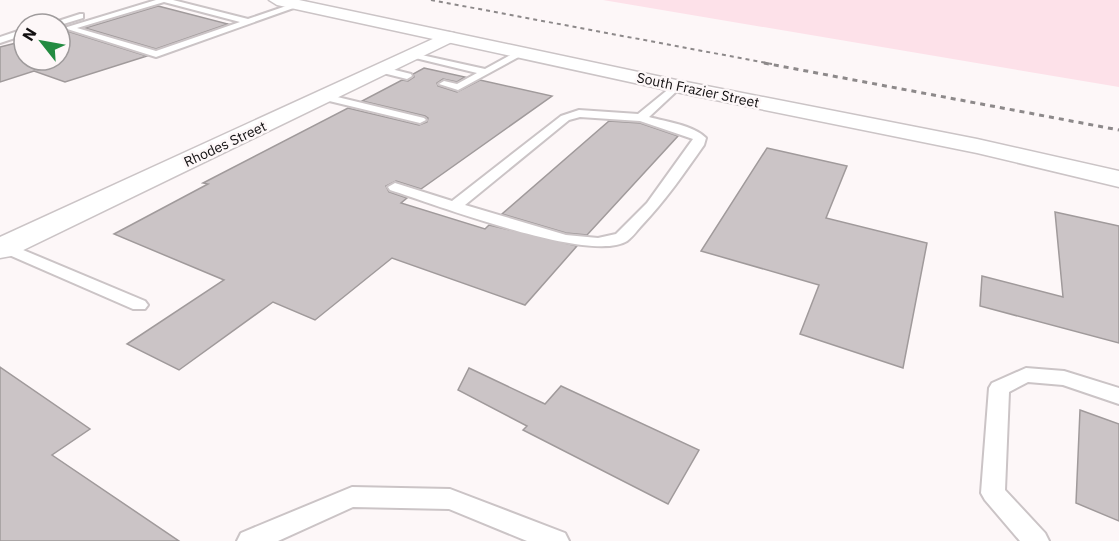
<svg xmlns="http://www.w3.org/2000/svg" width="1119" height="541" viewBox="0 0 1119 541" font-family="'IBM Plex Sans',sans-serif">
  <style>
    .green { fill: #fde1e9 }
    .building { fill: #cbc4c6; stroke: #a09a9b; stroke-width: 1.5 }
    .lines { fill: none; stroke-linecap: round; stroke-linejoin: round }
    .lane-casing { stroke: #cbc4c6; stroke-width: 4 }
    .street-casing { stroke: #cbc4c6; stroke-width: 3 }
    .primary-casing { stroke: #cbc4c6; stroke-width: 3 }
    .lane { fill: #fff; fill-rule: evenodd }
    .street { fill: #fff; fill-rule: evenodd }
    .primary { fill: #fff; fill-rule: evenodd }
    .rail-far1 { stroke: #8d898a; stroke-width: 2; stroke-dasharray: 4 4; stroke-linecap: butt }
    .rail { stroke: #8d898a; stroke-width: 3; stroke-dasharray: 5 5; stroke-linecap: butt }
    .labels { text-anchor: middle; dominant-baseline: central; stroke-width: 5; stroke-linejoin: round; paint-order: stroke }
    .far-street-label { font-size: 14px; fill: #121011; stroke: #fdf7f8 }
  </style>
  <rect width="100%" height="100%" fill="#fdf7f8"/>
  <polygon class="green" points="603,0 1119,0 1119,87"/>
  <g class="building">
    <polygon points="158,6 228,24 156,49 85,28"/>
    <polygon points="64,30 147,56 65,82 34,71 0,82 0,47 24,41 24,60 60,60 60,31"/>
    <polygon points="424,68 465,77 457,82 443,79 437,83 438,86 457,92 480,80 552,96 421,189 396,181 386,186 389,192 407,198 401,203 485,229 489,225 577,246 525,305 392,258 315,320 273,302 179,370 127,344 224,280 114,234 208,184 203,183 348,108 419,125 427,122 428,118 425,116 362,101 402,80 408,81 414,77 413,74"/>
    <polygon points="609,121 640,123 678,136 587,235 566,233 502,214"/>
    <polygon points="767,148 847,166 826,218 927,243 903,368 800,334 819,285 701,251"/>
    <polygon points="1055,212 1119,226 1119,343 980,306 982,276 1063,297"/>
    <polygon points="0,367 90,429 52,455 179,541 0,541"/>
    <polygon points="469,368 545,404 561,386 699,450 668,504 523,430 527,426 458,390"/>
    <polygon points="1080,410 1119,424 1119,521 1076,503"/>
  </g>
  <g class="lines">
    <g class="lane-casing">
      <g id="lane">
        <path d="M156 0H173L248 19 295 3 302 5 156 57 64 28ZM164 2 240 22 156 51 77 28Z"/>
        <polygon points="80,14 83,14 83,18 60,25 49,24"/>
        <polygon points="24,29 24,35 0,43 0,37"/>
        <polygon points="518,51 526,53 458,90 439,84 444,81 457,84 477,73 403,55 408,52 485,69"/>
        <polygon points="379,66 411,74 412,76 407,79 375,71 374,69"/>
        <path d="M676 83 680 84V88L649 117C667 122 693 125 706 138L704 145C685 172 666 200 643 224 638 229 633 237 627 241 591 264 434 204 390 190L388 187 395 183 452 201 561 116 579 110 638 114ZM580 117 640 121 693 139 647 203 616 234 598 238 566 235 465 205 569 120Z"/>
        <polygon points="325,94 424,118 426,120 420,123 321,99 321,95"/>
        <polygon points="4,242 145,301 148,305 145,309 133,309 0,251 0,243"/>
        <polygon points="1026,368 1064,371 1119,388 1119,404 1063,385 1028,382 1009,392 1005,490 1045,533 1049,541 1020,541 985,500 981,493 989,388 992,383"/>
        <polygon points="352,487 450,489 565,533 569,541 527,541 449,509 353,507 278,541 237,541 241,533"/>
      </g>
    </g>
    <g class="street-casing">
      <polygon id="street" points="448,32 454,33 457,37 454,41 11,256 0,258 0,237"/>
    </g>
    <g class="primary-casing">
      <polygon id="primary" points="269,0 299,0 676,80 977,139 1119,171 1119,187 977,153 676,92 277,5"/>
    </g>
    <use href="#lane" class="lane"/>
    <use href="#street" class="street"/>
    <use href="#primary" class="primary"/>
    <polyline class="rail-far1" points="431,0 772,64"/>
    <polyline class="rail" points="764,63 1119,130"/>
  </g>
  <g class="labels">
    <g class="far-street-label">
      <text transform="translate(698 90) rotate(12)">South Frazier Street</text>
      <text transform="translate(225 144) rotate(-25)">Rhodes Street</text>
    </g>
  </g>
  <g transform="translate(42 42) rotate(301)"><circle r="28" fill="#fdf7f8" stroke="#9f9b9c" stroke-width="1.5"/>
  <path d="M0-4.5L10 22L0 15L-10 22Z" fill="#238b41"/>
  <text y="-9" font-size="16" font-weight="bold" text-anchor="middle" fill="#121011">N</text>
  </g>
</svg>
